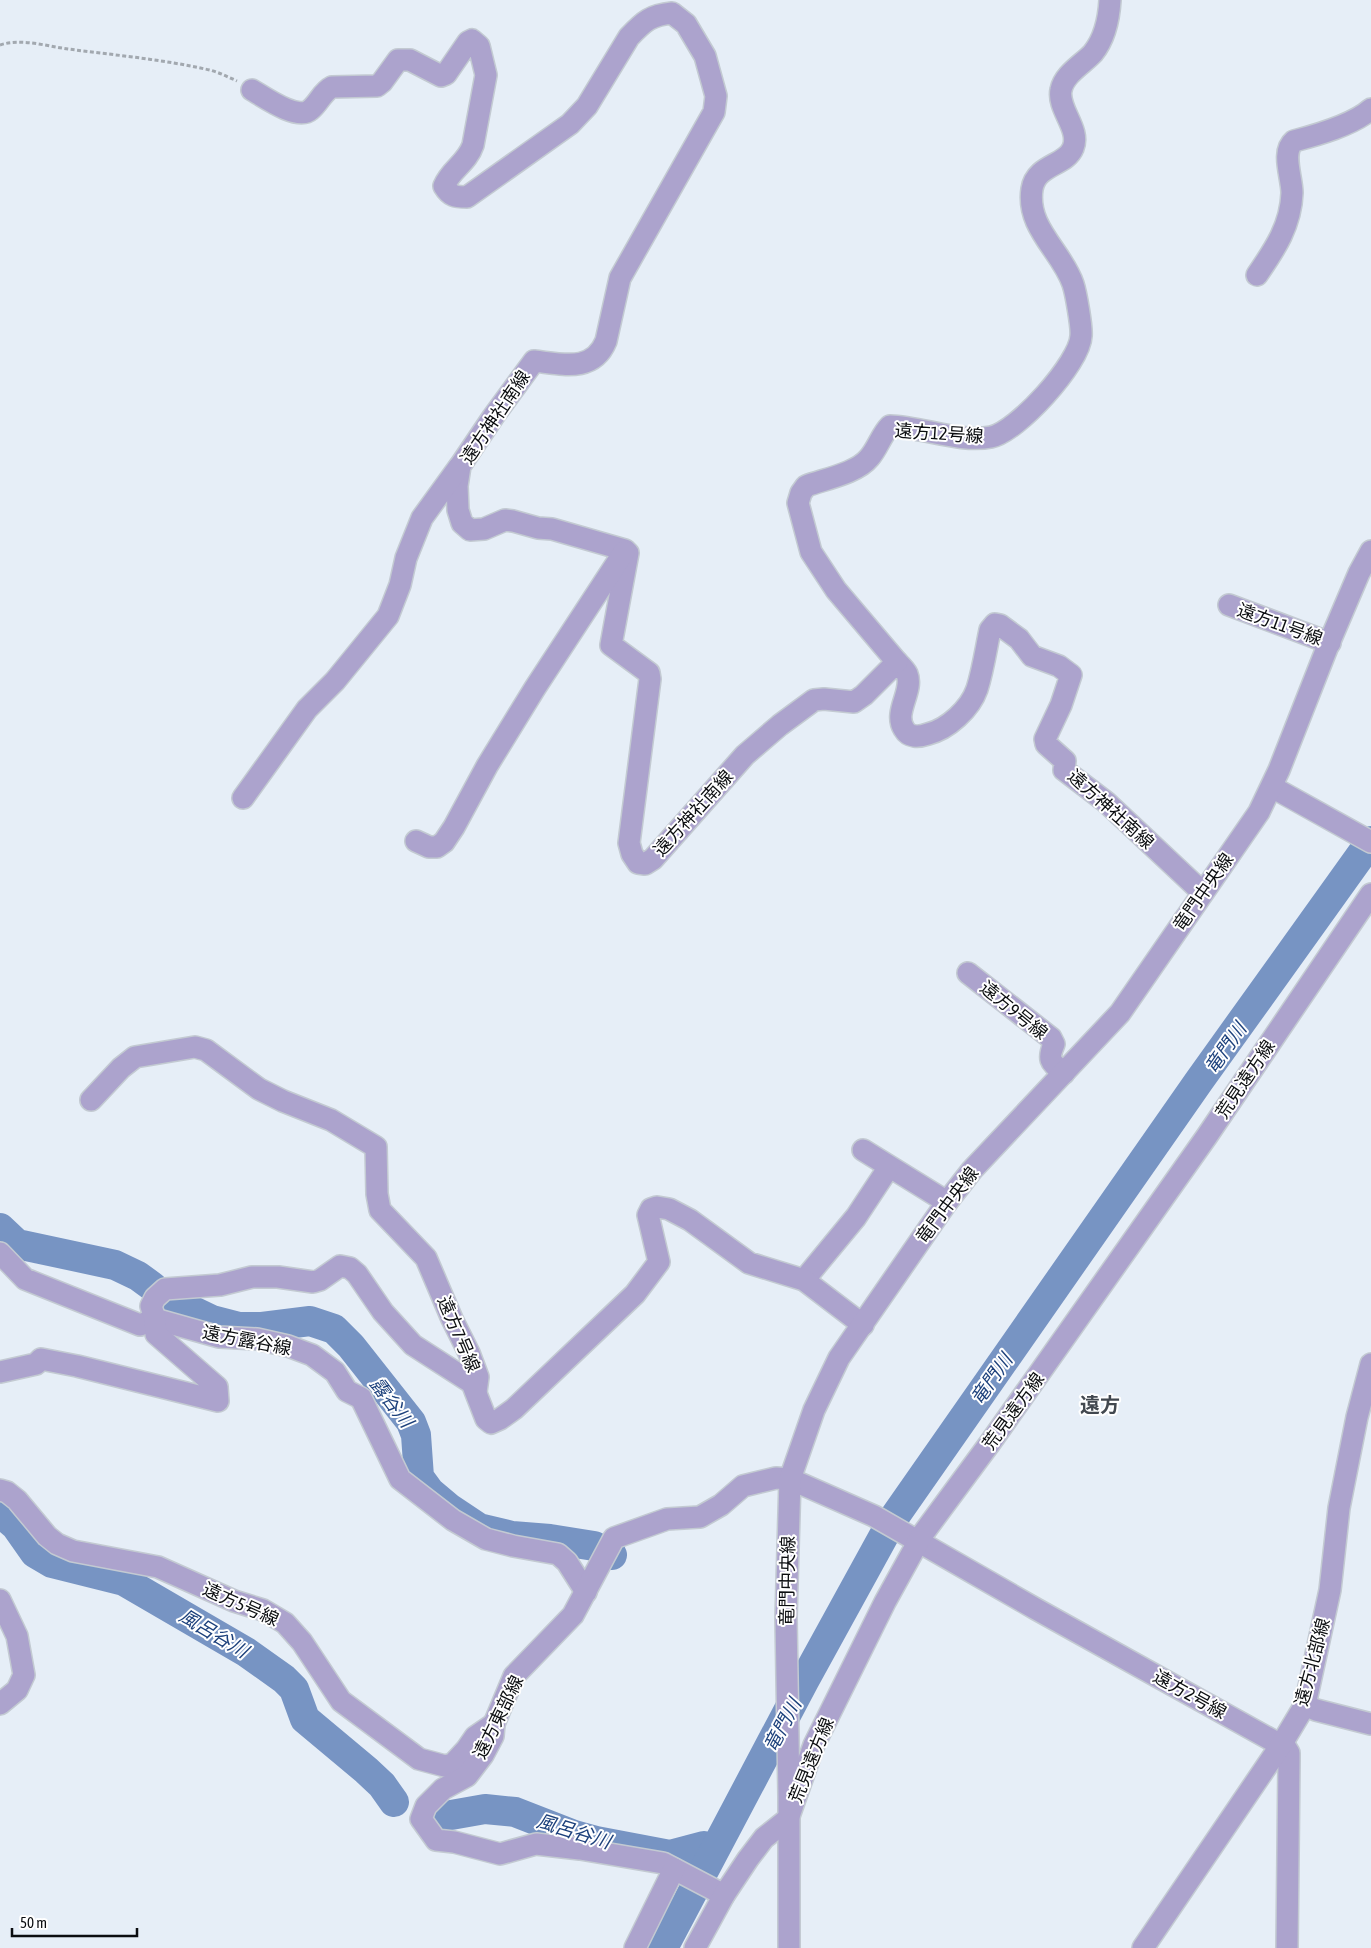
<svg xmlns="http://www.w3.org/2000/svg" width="1371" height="1948" viewBox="0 0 1371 1948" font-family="'Asap Condensed','Noto Sans JP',sans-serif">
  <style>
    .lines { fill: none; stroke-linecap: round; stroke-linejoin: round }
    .river { stroke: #7794c3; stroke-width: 30 }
    .minor-casing { stroke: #c3cad2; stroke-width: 24 }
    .path { stroke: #a2a8af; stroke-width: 3; stroke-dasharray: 4 2.5; stroke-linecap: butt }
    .minor { stroke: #aca3cd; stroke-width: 21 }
    .labels { text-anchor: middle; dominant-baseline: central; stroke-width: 4; stroke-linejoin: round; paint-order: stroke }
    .street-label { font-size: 18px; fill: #0b0d10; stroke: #fff }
    .water-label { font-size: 19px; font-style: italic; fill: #1d417c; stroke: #fff }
    .quarter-label { font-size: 20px; font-weight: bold; fill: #42484f; stroke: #fff }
  </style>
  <rect width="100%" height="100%" fill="#e6eef7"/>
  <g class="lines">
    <g class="river">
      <polyline points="0,1228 17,1244 115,1265 138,1276 153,1287"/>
      <polyline points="166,1298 212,1320 239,1327 262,1327 310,1321 334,1329 351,1346 411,1422 416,1435 419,1477 430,1492 449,1508 479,1528 512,1536 550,1539 594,1546 612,1555"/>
      <polyline points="0,1512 16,1526 35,1553 52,1563 124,1581 246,1652 284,1679 294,1689 305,1719 366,1770 382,1785 394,1802"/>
      <polyline points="434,1818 485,1809 515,1812 574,1835 596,1841 670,1855 704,1846 714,1849"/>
      <polyline points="663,1948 804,1681 893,1519 1199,1081 1371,841"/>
    </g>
    <g class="minor-casing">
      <g id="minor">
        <path d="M252 90C264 97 298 121 310 110 319 103 322 92 332 87L377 86 382 82 398 60H410L441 76 446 74 468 42 472 40 479 46 486 75 473 145C467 163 451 169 444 186 450 196 455 197 467 197L570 124 587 106 629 37C644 21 651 15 672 13L686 24 705 56 716 96 714 112 620 278 606 341C593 373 562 364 534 361L493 417 460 466 457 486 458 510 462 523 470 530 484 529 505 520 513 521 538 528 552 529 625 550 628 553 611 645 649 673 650 679 629 843 632 854 638 863 645 864 653 859 745 755 780 725 814 700 824 699 854 702 864 695 897 662C900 665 905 670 907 674 914 691 893 712 904 729 909 738 919 737 928 734 948 729 970 709 977 689 983 670 986 649 990 630L995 624 1000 625 1019 639 1032 656 1059 666 1071 675 1061 705 1045 739 1046 744 1065 761 1064 770 1106 802 1202 892"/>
        <path d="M1257 275C1275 249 1291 225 1292 193 1292 177 1281 152 1294 141 1317 135 1353 125 1371 109"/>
        <polyline points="1229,605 1330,643"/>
        <path d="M897 662 836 590 811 552 798 503 801 493 806 486C825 479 857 473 869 458 878 448 881 435 890 426 922 427 960 443 991 437 1017 432 1080 363 1081 336 1082 327 1076 293 1073 284 1062 251 1026 228 1032 189 1036 164 1066 166 1073 148 1081 129 1057 109 1061 90 1064 74 1083 64 1093 53 1105 38 1109 18 1110 0"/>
        <polyline points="1272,787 1371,842"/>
        <polyline points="243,798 307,709 335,681 388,616 400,585 406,558 422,518 459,467"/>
        <polyline points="416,841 429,847 437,847 444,842 454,827 487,766 535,688 624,552"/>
        <path d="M968 973 1051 1038 1054 1044C1047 1061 1051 1062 1064 1073"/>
        <polyline points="91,1100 121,1068 135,1057 195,1047 206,1050 259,1089 283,1101 331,1120 376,1147 377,1194 380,1210 426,1258 452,1319 469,1353 478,1377 476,1392"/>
        <polyline points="863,1150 947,1202"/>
        <polyline points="0,1253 25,1279 140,1325 155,1319 219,1337 257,1339 288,1346 312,1355 335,1372 347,1391 361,1398 400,1479 453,1520 486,1539 513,1546 558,1554 567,1562 586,1592"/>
        <polyline points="804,1280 856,1217 889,1167"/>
        <polyline points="0,1372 36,1364 41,1359 77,1366 218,1401 217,1387 156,1334 155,1319 151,1306 155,1298 165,1289 220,1285 252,1277 278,1277 313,1282 320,1280 340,1266 350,1268 357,1274 383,1312 413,1345 472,1383 486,1419 491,1423 500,1419 514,1409 635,1294 659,1262 648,1215 651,1209 657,1207 669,1209 690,1220 749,1263 804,1280 863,1325"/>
        <polyline points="0,1490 7,1492 17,1500 47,1536 57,1544 73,1551 158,1567 234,1601 263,1610 285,1623 302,1642 341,1701 419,1759 445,1766 453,1764 466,1750 475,1737 494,1724"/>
        <polyline points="0,1600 17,1636 24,1675 17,1690 0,1704"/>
        <polyline points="1305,1705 1316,1710 1371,1724"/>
        <polyline points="724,1895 663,1863 580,1849 536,1844 500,1854 454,1842 436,1840 421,1819 426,1806 443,1789 467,1776 483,1755 493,1736 494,1724 514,1676 573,1615 614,1538 667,1519 700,1517 721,1505 743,1486 776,1478 790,1479 874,1516 1036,1609 1286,1748 1289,1753 1289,1760 1287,1948"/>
        <polyline points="635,1948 674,1869"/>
        <polyline points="695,1948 724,1895 748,1859 764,1838 788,1819 814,1745 885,1602 922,1535 990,1443 1207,1136 1371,894"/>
        <polyline points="789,1948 789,1796 786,1618 790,1479 814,1410 839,1358 947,1202 972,1170 1120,1013 1259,812 1279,770 1327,648 1359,573 1371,551"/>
        <polyline points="1143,1948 1281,1745 1305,1705 1330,1590 1339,1508 1357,1417 1371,1364"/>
      </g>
    </g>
    <path class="path" d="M0 45C21 38 46 46 68 49 113 55 160 59 205 69 216 71 226 76 237 81"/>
    <use href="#minor" class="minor"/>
  </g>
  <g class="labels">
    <g class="street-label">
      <text transform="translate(495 417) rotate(-56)">遠方神社南線</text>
      <text transform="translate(939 433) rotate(4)">遠方12号線</text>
      <text transform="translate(1280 624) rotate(20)">遠方11号線</text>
      <text transform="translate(1111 809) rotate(42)">遠方神社南線</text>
      <text transform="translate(693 813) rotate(-48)">遠方神社南線</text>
      <text transform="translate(1203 892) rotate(-55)">竜門中央線</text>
      <text transform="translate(1014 1010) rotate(39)">遠方9号線</text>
      <text transform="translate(1245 1079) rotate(-56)">荒見遠方線</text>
      <text transform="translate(947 1205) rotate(-53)">竜門中央線</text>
      <text transform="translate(459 1334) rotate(67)">遠方7号線</text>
      <text transform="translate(247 1340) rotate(11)">遠方露谷線</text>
      <text transform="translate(1013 1411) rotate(-54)">荒見遠方線</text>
      <text transform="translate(787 1581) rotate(-89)">竜門中央線</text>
      <text transform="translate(241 1604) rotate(24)">遠方5号線</text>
      <text transform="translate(1312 1662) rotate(-75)">遠方北部線</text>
      <text transform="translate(1190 1694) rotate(29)">遠方2号線</text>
      <text transform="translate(498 1717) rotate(-64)">遠方東部線</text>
      <text transform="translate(811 1760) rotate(-68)">荒見遠方線</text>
    </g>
    <g class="water-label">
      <text transform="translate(1225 1048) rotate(-55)">竜門川</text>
      <text transform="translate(991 1379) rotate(-55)">竜門川</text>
      <text transform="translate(392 1402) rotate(53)">露谷川</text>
      <text transform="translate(214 1633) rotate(31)">風呂谷川</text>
      <text transform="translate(782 1725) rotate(-62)">竜門川</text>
      <text transform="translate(574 1831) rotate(17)">風呂谷川</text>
    </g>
    <g class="quarter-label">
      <text x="1100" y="1404">遠方</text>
    </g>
  </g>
  <path d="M12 1928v8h125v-8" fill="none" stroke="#0b0d10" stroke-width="2.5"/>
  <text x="20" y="1928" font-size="15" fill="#0b0d10" stroke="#ffffff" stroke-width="4" paint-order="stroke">50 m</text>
</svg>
